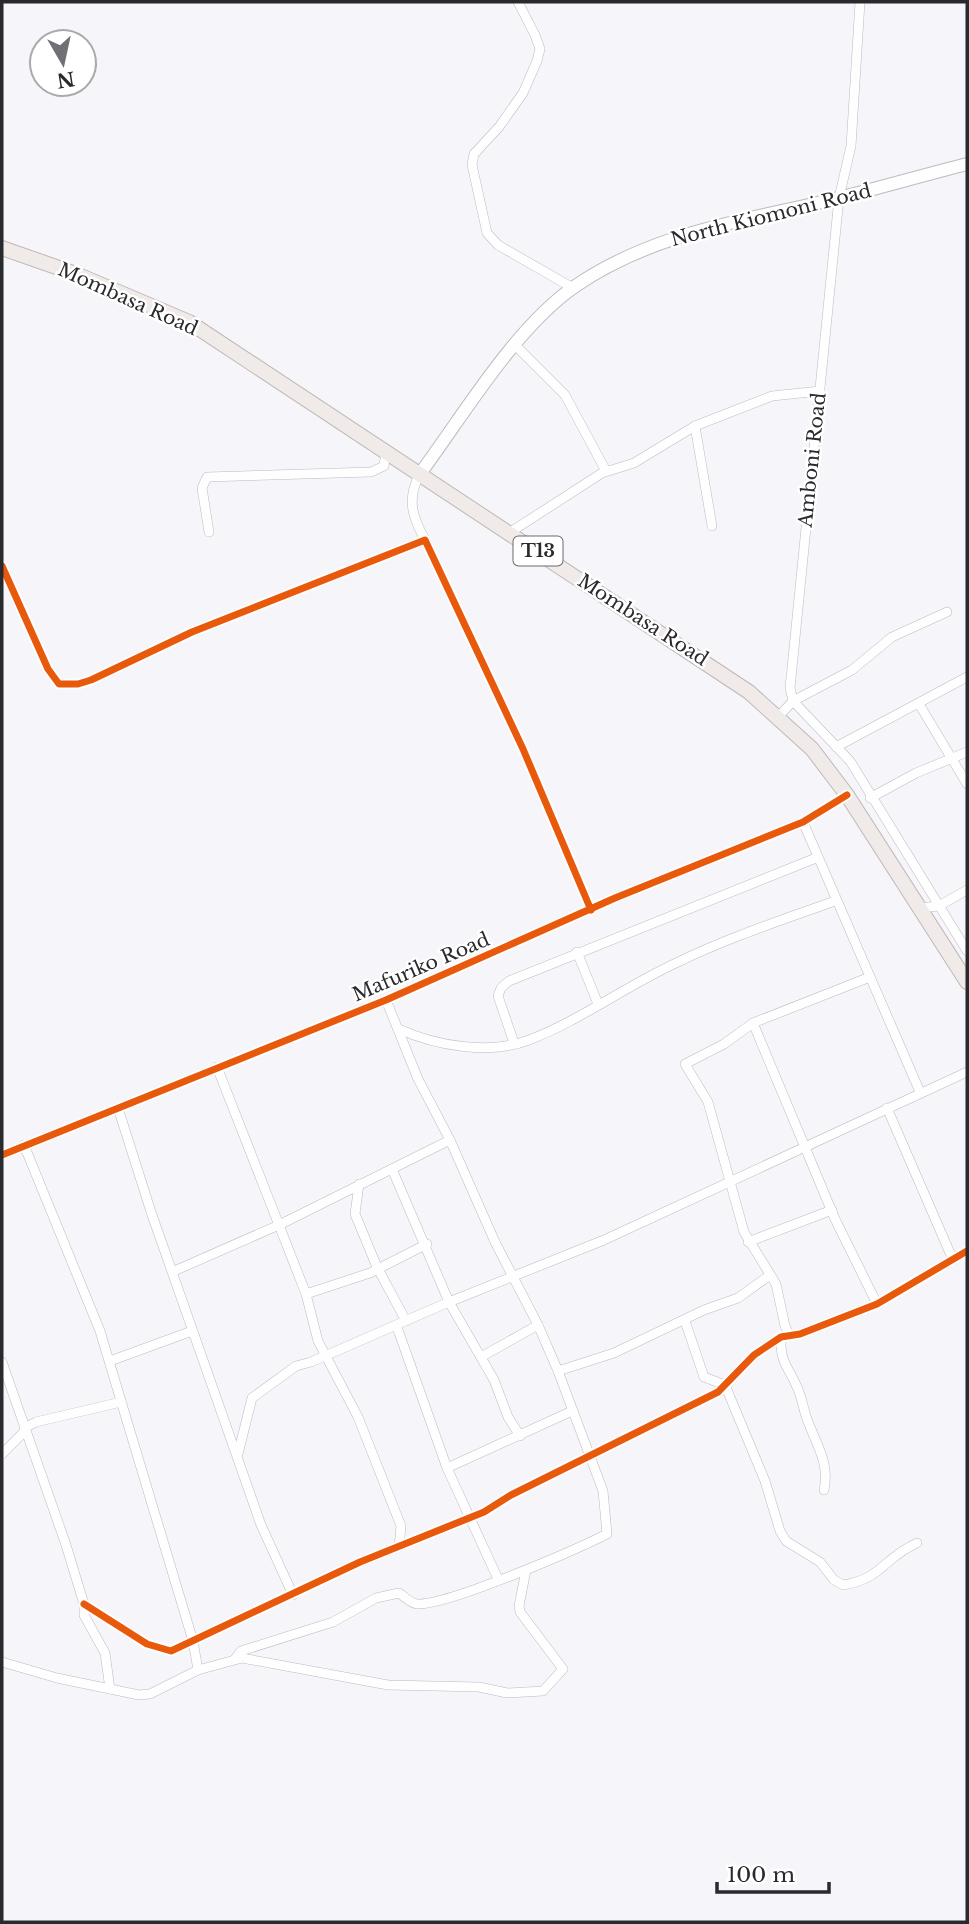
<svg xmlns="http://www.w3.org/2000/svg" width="969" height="1924" viewBox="0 0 969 1924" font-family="'Libre Baskerville',serif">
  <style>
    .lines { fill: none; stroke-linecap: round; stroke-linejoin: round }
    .minor-casing { stroke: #bbbcc0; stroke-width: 10 }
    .secondary-casing { stroke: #bbbcc0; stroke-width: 14 }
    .trunk-casing { stroke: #c0b7b6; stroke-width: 16 }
    .minor { stroke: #fefefe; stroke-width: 9 }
    .secondary { stroke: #fefefe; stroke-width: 12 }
    .trunk { stroke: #f0eae8; stroke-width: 14 }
    .cycleway-casing { stroke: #fff; stroke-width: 11 }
    .cycleway { stroke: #e8590c; stroke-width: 7 }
    .labels { text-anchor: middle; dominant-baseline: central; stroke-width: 5; stroke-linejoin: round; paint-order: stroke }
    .shield { fill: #fff; stroke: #696a6c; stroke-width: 2 }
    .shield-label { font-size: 18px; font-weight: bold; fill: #292a2d }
    .street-label { font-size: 19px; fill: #292a2d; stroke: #fff }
  </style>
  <rect width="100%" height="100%" fill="#f5f5fa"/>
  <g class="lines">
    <g class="minor-casing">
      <g id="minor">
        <polyline points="518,2 535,35 540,49 537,61 523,93 499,127 474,154 472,165 487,233 498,245 573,288"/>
        <polyline points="515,345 565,395 606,471"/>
        <polyline points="695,426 712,526"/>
        <path d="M419 475C407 500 412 516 425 540"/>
        <polyline points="209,532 202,488 207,477 371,472 384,466 386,452"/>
        <polyline points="509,533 602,473 634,463 695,426 772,396 820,391"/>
        <polyline points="2,566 48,669 59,684 78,684 91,680 192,632 425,540 523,749 591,910"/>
        <polyline points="947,612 892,637 852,670 793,701 850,761 967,951"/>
        <polyline points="919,704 967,784"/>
        <polyline points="778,717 793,701 790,688 839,198 851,146 860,2"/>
        <polyline points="836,747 967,677"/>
        <polyline points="870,798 916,773 967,752"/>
        <polyline points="803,822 920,1092"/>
        <polyline points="918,908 939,906 967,890"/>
        <polyline points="577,952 598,1004"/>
        <polyline points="753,1023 835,1219 877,1304"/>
        <path d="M399 1029C436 1046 490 1055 529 1040 577 1022 628 985 676 963 727 938 782 920 835 901"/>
        <polyline points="514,1043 498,996 501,988 509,981 816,858"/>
        <polyline points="217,1067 306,1294 318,1341 358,1417 401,1526 399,1547"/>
        <polyline points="118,1108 151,1212 261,1525 293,1595"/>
        <polyline points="887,1108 953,1260"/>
        <polyline points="24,1145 100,1331 193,1641 198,1670"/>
        <polyline points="2,1155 386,1000 615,898 803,822 847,795"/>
        <polyline points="392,1169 449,1302 494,1380 508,1417 520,1436"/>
        <polyline points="359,1184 355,1214 377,1267 406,1321"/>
        <polyline points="748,1242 832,1210"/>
        <polyline points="174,1271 279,1225 450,1140"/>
        <polyline points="306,1294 370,1273 427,1244"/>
        <path d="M685 1321 704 1377 725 1385 765 1481 780 1531 786 1541 820 1562 834 1580 843 1585C882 1579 883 1558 917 1543"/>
        <polyline points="397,1327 447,1468 498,1579"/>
        <polyline points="790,1336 785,1326 776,1284 744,1232 708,1102 685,1064 724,1044 753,1023 870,977"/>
        <path d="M781 1337C780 1363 788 1366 797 1387 802 1397 803 1408 807 1419 816 1444 830 1463 824 1490"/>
        <polyline points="481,1357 538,1325"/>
        <polyline points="110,1361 192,1331"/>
        <polyline points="2,1362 66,1545 84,1604 84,1615 105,1653 110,1689"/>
        <polyline points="558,1371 614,1353 704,1310 738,1298 770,1275"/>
        <polyline points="24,1428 36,1422 121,1402"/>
        <polyline points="2,1454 25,1431"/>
        <polyline points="238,1454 252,1398 296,1366 311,1362 449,1302 604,1240 967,1072"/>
        <polyline points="447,1468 572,1411"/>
        <polyline points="84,1604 147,1644 171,1651 360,1562 484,1512 511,1495 718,1392 754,1355 781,1337 800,1334 877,1304 967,1251"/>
        <path d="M235 1659 241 1651 333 1622 376 1598 399 1593C404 1596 410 1603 417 1604 447 1606 575 1550 607 1534L603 1491 558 1371 538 1325 495 1242 450 1140 418 1079 386 1000"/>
        <polyline points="2,1662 57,1678 139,1695 150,1694 198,1670 242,1658 388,1685 479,1687 507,1693 543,1691 563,1669 520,1612 519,1606 526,1570"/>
      </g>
    </g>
    <g class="secondary-casing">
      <path id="secondary" d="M419 475C463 416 514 329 574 287 653 232 748 220 839 198 882 187 924 175 967 164"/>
    </g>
    <g class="trunk-casing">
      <polyline id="trunk" points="2,248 76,274 189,322 749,692 812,749 847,795 967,982"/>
    </g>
    <use href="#minor" class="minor"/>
    <use href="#secondary" class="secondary"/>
    <use href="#trunk" class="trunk"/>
    <g class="cycleway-casing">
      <g id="cycleway">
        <polyline points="2,566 48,669 59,684 78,684 91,680 192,632 425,540 523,749 591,910"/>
        <polyline points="2,1155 386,1000 615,898 803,822 847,795"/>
        <polyline points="84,1604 147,1644 171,1651 360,1562 484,1512 511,1495 718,1392 754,1355 781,1337 800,1334 877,1304 967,1251"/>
      </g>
    </g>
    <use href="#cycleway" class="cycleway"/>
  </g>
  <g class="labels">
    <rect class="shield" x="513.5" y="536.5" width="49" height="29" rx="5"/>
    <g class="shield-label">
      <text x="538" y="551">T13</text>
    </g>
    <g class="street-label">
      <text transform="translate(771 215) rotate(-14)">North Kiomoni Road</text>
      <text transform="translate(128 299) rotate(24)">Mombasa Road</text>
      <text transform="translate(812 460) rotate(-84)">Amboni Road</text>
      <text transform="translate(643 620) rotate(33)">Mombasa Road</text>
      <text transform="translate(421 967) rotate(-23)">Mafuriko Road</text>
    </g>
  </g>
  <rect width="969" height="1924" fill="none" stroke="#292a2d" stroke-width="7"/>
  <g transform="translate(63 63) rotate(171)"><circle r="33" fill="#ffffff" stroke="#a9aaab" stroke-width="2"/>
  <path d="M0-5L12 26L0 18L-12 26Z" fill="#707175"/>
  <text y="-10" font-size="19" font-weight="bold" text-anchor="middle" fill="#292a2d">N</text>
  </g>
  <path d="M717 1882v10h112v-10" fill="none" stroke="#292a2d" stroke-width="3.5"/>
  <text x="727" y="1882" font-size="21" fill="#292a2d" stroke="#ffffff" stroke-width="5" paint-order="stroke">100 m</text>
</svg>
